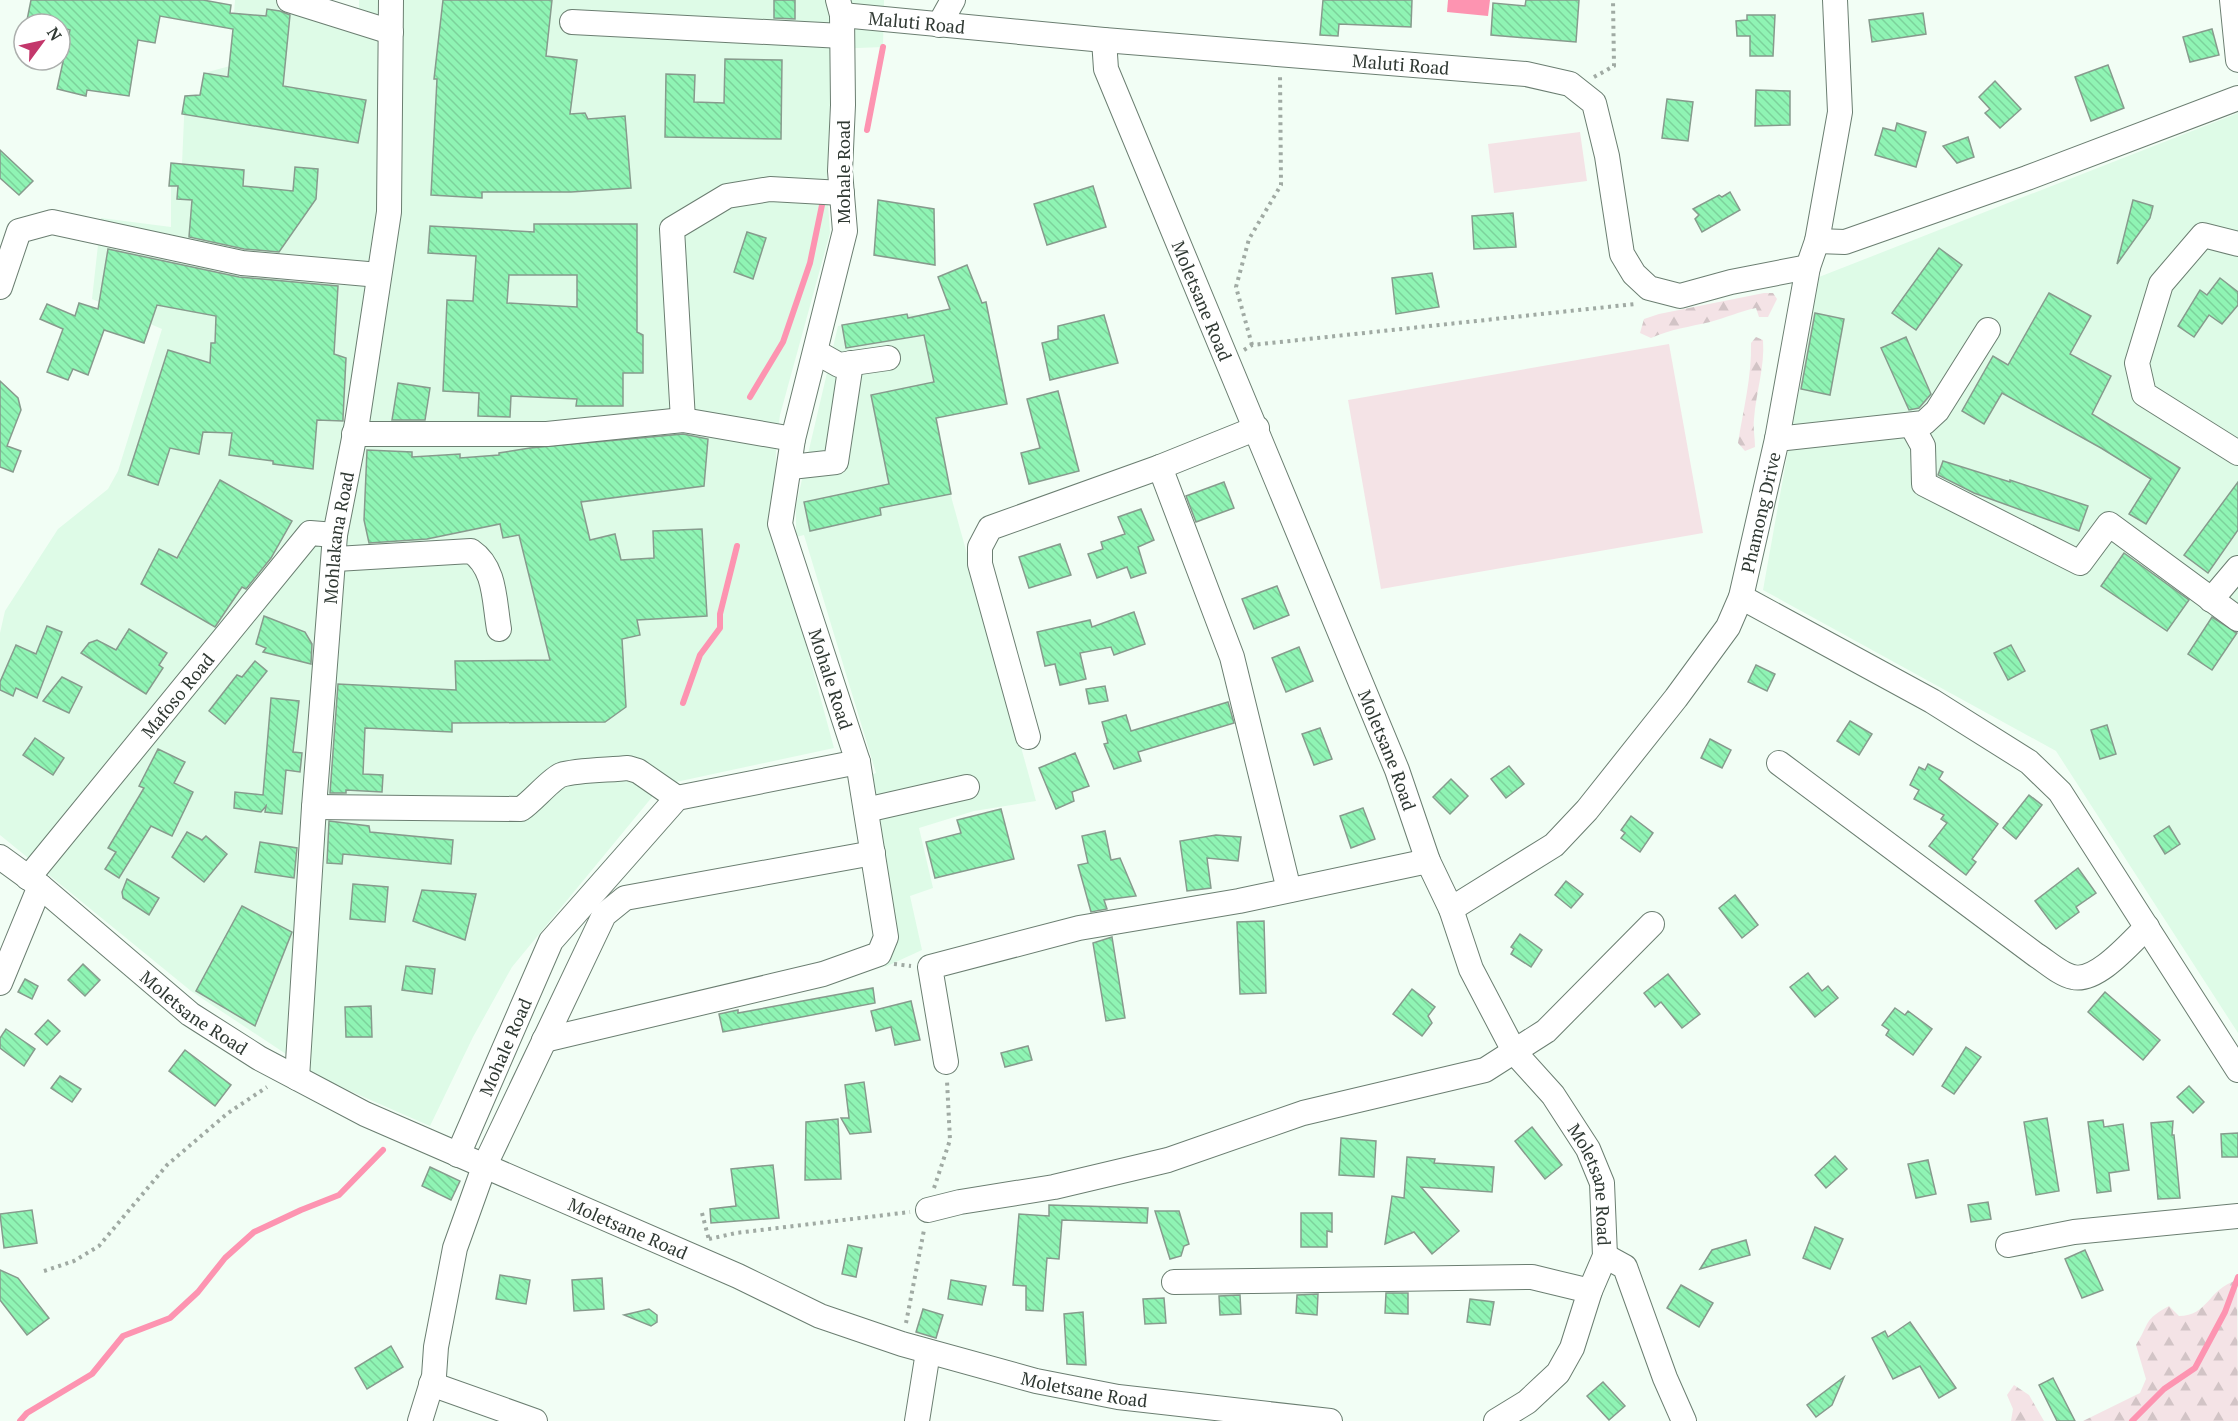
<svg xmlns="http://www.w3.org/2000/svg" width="2238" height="1421" viewBox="0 0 2238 1421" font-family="'PT Serif',serif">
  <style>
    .built { fill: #defbe7 }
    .green { fill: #f4e3e6 }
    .forest { fill: url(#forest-firs) }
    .water { fill: #fd94b1 }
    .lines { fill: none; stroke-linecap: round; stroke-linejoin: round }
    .stream { stroke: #fd94b1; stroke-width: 6 }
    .building { fill: url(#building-back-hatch); stroke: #879b8d; stroke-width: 1.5; fill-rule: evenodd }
    .minor-casing { stroke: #6b7e71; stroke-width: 26 }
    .path { stroke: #a0aaa3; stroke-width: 4; stroke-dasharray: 3 4.5; stroke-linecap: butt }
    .minor { stroke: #fff; stroke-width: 24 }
    .labels { text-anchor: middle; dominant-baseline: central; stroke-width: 6; stroke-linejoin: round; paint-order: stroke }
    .street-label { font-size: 18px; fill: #2f3832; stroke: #fff }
  </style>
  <defs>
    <pattern id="forest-firs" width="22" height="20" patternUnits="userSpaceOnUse" patternTransform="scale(1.5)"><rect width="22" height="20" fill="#f4e3e6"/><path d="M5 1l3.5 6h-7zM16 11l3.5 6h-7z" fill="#d2c4c6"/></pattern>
    <pattern id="building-back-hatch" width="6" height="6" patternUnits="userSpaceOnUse" patternTransform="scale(1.5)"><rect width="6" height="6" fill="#8ff4b4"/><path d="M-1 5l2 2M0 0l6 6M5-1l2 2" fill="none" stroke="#7cd29b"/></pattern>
  </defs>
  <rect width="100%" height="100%" fill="#f2fef5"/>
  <g class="built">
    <polygon points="235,0 319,0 359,10 359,0 884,0 883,47 832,49 827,187 830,233 780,415 776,446 775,530 834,748 662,785 512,967 473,1037 430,1126 325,1080 191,991 0,835 0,633 5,611 58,529 108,489 118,471 162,329 92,299 101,218 171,227 171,163 182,164 185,96 200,95 204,73 230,66"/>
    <polygon points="2238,113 2238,1033 2056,751 1763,590 1819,277"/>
    <polygon points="986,302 1007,404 936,419 952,500 1036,801 974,811 919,828 933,888 910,896 922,950 885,967 856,780 876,773 804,535 796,537 796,505 838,326 907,314 920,315"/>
  </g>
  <g class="green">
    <polygon points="1580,132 1587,181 1494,193 1488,144"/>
    <polygon points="1669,344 1703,533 1381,589 1348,400"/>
  </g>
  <g class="forest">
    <path d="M1764 293H1773L1777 299 1768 317H1759L1756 308C1740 311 1726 318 1710 322 1689 327 1671 329 1651 338L1640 333 1644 319 1659 314Z"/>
    <path d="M1756 337 1763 340C1765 367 1756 392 1754 419 1753 428 1755 438 1755 447L1745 451 1738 443C1743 411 1752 376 1751 343Z"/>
    <path d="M2237 1280 2238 1421H2083L2140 1393 2146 1379 2136 1345C2150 1323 2143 1320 2169 1306L2179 1316C2208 1316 2208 1289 2237 1280Z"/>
    <polygon points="2014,1385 2029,1395 2044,1421 2011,1421 2013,1409 2007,1395"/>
  </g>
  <polygon class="water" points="1448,0 1490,0 1488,16 1447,12"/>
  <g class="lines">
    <g class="stream">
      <polyline points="867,130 883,47"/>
      <polyline points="750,397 783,342 810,263 822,205"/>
      <polyline points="683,703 700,655 720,628 720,614 737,546"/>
      <polyline points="20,1421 27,1413 92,1374 123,1336 170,1318 198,1292 225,1258 254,1232 301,1210 339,1195 383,1150"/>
      <polyline points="2132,1421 2164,1389 2195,1368 2225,1312 2238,1277"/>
    </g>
  </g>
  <g class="building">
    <polygon points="31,0 203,0 231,5 230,13 266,16 267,9 280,11 290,15 283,86 366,100 358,143 182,114 185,96 200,95 204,73 228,77 233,29 160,16 155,43 138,40 129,96 87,90 86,96 57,89 70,30 60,27 60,24 27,20"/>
    <polygon points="443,0 552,0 546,56 577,60 570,114 585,113 588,119 625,116 631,188 571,192 482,192 482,198 431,195 437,79 434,79"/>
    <polygon points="774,0 795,0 795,19 774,18"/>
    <polygon points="1323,0 1412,0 1411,27 1339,24 1338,36 1320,35"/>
    <polygon points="1526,0 1579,0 1576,42 1491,35 1493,3 1525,6"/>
    <polygon points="1923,13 1926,34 1872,42 1869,20"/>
    <polygon points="1747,15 1775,15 1773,56 1750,56 1750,36 1737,36 1736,21 1747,20"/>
    <polygon points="2212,29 2219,55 2190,62 2183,37"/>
    <polygon points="725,59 782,60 781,139 665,137 666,74 695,75 694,102 724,103"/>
    <polygon points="2108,65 2124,108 2091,121 2075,77"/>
    <polygon points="1995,81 2021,109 2000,128 1985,113 1990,109 1979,97"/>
    <polygon points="1756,90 1790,91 1790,125 1755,126"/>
    <polygon points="1667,99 1693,102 1688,141 1662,138"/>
    <polygon points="1897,123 1926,132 1916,167 1875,155 1883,128 1895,131"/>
    <polygon points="1968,137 1974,157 1957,163 1943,146"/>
    <polygon points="0,150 33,181 19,195 0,178"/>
    <polygon points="171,163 244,170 243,186 293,191 295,167 318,169 316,199 279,252 244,249 189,237 192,200 177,199 178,186 169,186"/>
    <polygon points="1093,186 1106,227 1047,245 1034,204"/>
    <polygon points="1730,192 1740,210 1702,232 1695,219 1699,215 1693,209 1719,195 1722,197"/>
    <polygon points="878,200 934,209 935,265 874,255"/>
    <polygon points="2133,200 2153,206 2150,218 2117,264"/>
    <polygon points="1513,213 1516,247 1474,249 1472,216"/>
    <path d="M534 224H637V332L643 335V373H623V406H576L577 399 511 396 510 417 478 416 479 393 443 391 447 300 473 301 476 256 428 253 430 226 534 232ZM509 275H577V307L507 303Z"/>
    <polygon points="747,232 766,238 753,279 734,272"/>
    <polygon points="1939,248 1962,265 1916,330 1892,313"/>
    <polygon points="108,249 239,277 338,286 334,354 346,358 343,418 343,421 317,420 313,469 273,464 273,461 229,455 232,433 203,432 199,454 170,448 158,485 128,475 168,350 210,363 211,343 215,343 216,316 157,305 144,343 104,330 88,375 73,369 68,380 47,372 63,329 40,319 47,304 75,316 79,303 98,309"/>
    <polygon points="967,265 982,303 986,302 1007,404 936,418 951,494 880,508 881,515 810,531 804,502 889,484 871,395 934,382 924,335 846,348 842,325 907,314 908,318 950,309 938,277"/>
    <polygon points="1432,273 1439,307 1396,314 1392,278"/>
    <polygon points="2220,278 2238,292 2238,305 2222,324 2209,315 2194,337 2178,326 2200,290 2207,295"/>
    <polygon points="2049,293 2091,316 2070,354 2111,376 2092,414 2180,468 2146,524 2129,514 2151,479 2101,448 2002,393 1984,424 1962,411 1993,356 2008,365"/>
    <polygon points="1815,313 1844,319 1830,395 1801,389"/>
    <polygon points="1104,315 1118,363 1050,380 1042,343 1058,339 1058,326"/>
    <polygon points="1906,337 1931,394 1919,408 1909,410 1881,348"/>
    <polygon points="0,381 18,398 21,410 7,446 21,451 13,472 0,467"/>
    <polygon points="398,383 430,388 425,420 392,420"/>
    <polygon points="1058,391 1079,471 1029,484 1021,453 1040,448 1027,399"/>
    <polygon points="683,434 708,439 704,486 581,502 590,540 615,534 621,560 654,558 653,531 702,529 707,616 637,620 640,635 622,639 626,707 605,722 452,723 452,732 365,728 363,774 383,775 382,792 346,790 346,793 330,793 338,684 456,690 455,661 550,660 519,535 503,538 500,524 427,539 369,543 364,520 367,450 412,452 412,457 460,454 460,458 499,455 499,453 530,448"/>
    <polygon points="1943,461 2010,482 2010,480 2088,506 2079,531 1974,493 1938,475"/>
    <polygon points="220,480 292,521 271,558 246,589 242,587 215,627 141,584 159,549 177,558"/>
    <polygon points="1224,482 1234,508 1196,522 1186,496"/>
    <polygon points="2238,482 2238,530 2208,573 2184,555"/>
    <polygon points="1141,509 1154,540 1138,547 1146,573 1131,578 1127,567 1097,578 1088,554 1103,549 1101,542 1125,534 1118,517"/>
    <polygon points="1060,544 1071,575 1029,588 1019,557"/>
    <polygon points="2124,553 2189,600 2167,631 2101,586"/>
    <polygon points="1277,586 1289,615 1254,629 1242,599"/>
    <polygon points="1134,612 1145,644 1114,655 1111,647 1080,653 1086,679 1060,685 1055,664 1045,666 1037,632 1090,620 1092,627"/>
    <polygon points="264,616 305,632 312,644 311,664 263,652 266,648 256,644"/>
    <polygon points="2212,617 2237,633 2212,670 2188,654"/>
    <polygon points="47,626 62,632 37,698 16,688 13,696 0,690 0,682 16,645 36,654"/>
    <polygon points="129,629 167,653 159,665 163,668 146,694 81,653 89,643 97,640 116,650"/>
    <polygon points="2011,645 2025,671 2008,680 1994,653"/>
    <polygon points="1299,647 1313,681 1286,692 1272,658"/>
    <polygon points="255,661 267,671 225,724 209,711 237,675 242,677"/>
    <polygon points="1756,665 1775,674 1767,691 1748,682"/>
    <polygon points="62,677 82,687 69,713 43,701"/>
    <polygon points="1105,686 1108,701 1089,704 1086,689"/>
    <polygon points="271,698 299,701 293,752 302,753 300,772 286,770 282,814 265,812 266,806 261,812 234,808 235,792 263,795"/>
    <polygon points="1228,702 1234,723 1138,752 1141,761 1114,769 1104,744 1108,743 1102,722 1126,715 1131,731"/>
    <polygon points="1850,721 1872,734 1859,755 1837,741"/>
    <polygon points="2107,725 2116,754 2100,759 2091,730"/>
    <polygon points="1320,728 1332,759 1314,765 1302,734"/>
    <polygon points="35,738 64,758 53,775 23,755"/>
    <polygon points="1710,739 1731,750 1722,768 1701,758"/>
    <polygon points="158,749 185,762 174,783 193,792 172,836 151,826 119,878 105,869 116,852 108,848 144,788 139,786"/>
    <polygon points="1075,753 1089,786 1072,792 1074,801 1056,809 1039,768"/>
    <polygon points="1928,764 1943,772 1939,779 1998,824 1972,859 1976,862 1966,875 1929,846 1947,823 1941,819 1944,815 1914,799 1919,790 1910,785 1919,767 1925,770"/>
    <polygon points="1509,766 1524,784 1506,798 1491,779"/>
    <polygon points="1451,779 1468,796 1450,814 1433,797"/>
    <polygon points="2029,795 2042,805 2016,839 2003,828"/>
    <polygon points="1363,808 1375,839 1351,848 1340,816"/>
    <polygon points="1001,809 1014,859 935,878 926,842 961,833 957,820"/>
    <polygon points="1631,816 1653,833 1640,852 1621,838 1625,833 1621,830"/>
    <polygon points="329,821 369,826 370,832 453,840 451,864 343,854 342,864 327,863"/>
    <polygon points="2169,826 2180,844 2165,854 2154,836"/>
    <polygon points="1105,831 1111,860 1120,858 1136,896 1104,900 1107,909 1091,912 1078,865 1088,863 1082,836"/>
    <polygon points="187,832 202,840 206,836 227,854 204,882 172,857"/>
    <polygon points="1216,835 1241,837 1238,861 1207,858 1211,888 1187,891 1180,841"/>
    <polygon points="260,842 297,848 294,878 255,872"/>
    <polygon points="2078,868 2096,893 2076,907 2079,912 2056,929 2035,901"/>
    <polygon points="127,879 159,898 149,915 123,898 122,892"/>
    <polygon points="1566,881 1583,894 1571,908 1555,895"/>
    <polygon points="353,884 388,887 385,922 350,919"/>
    <polygon points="422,890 476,894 465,940 413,921"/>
    <polygon points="1735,895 1758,925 1742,938 1719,908"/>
    <polygon points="242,906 292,932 255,1026 196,991"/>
    <polygon points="1264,921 1266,993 1240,994 1237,922"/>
    <polygon points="1520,934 1542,950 1531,967 1511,954 1514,949 1511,947"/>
    <polygon points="1112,937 1125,1018 1106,1021 1093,943"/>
    <polygon points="83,964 100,980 85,996 68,980"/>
    <polygon points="406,966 435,969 432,994 402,990"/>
    <polygon points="1808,973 1822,991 1828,986 1838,998 1815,1017 1790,987"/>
    <polygon points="1668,974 1700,1014 1682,1028 1661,1002 1655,1007 1644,993"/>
    <polygon points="25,979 38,986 32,999 18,992"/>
    <polygon points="873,988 875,1003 723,1032 719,1014 738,1010 738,1013"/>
    <polygon points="1412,989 1435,1007 1428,1016 1432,1023 1422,1036 1393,1014"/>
    <polygon points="2105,992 2160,1040 2143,1060 2088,1012"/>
    <polygon points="911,1001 920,1040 895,1045 891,1027 876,1031 871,1011"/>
    <polygon points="371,1006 372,1037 346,1037 345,1007"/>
    <polygon points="1895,1008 1905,1015 1908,1011 1932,1029 1913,1055 1886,1035 1889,1030 1882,1025"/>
    <polygon points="48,1020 60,1031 47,1045 35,1034"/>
    <polygon points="6,1029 35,1049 24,1066 0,1048 0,1038"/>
    <polygon points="1028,1046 1032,1060 1005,1067 1001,1053"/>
    <polygon points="1966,1047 1981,1057 1954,1094 1942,1086"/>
    <polygon points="185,1050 231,1085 215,1106 169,1071"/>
    <polygon points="60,1076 81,1089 72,1102 51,1088"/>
    <polygon points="864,1082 871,1132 850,1134 841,1118 849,1118 845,1085"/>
    <polygon points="2189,1086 2204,1102 2193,1113 2177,1097"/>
    <polygon points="2047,1118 2059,1191 2036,1195 2024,1122"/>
    <polygon points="838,1119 841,1179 805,1180 806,1122"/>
    <polygon points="2103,1120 2104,1127 2123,1124 2129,1170 2109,1173 2111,1191 2097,1193 2088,1122"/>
    <polygon points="2173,1121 2172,1135 2174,1135 2180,1198 2158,1199 2151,1123"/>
    <polygon points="1532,1127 1562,1165 1545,1179 1515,1141"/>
    <polygon points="2238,1133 2238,1157 2222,1157 2221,1134"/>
    <polygon points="1341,1138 1376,1141 1374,1177 1339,1175"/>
    <polygon points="1835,1156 1847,1169 1826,1188 1815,1175"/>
    <polygon points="1407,1157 1435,1159 1434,1163 1494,1167 1492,1192 1421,1187 1459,1231 1432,1254 1414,1232 1385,1244 1392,1196 1404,1198"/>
    <polygon points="1928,1160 1936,1194 1916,1198 1908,1164"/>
    <polygon points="773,1165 779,1218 711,1223 710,1209 736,1206 731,1169"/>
    <polygon points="430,1167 460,1181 451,1200 422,1186"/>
    <polygon points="1988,1202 1991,1219 1971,1222 1968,1205"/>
    <polygon points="1049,1205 1148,1208 1147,1223 1062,1220 1059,1259 1047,1258 1043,1311 1026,1310 1026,1286 1013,1285 1019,1214 1049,1216"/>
    <polygon points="32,1210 37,1243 4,1248 0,1214"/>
    <polygon points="1155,1211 1179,1211 1189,1244 1184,1246 1181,1256 1170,1259"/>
    <polygon points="1301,1213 1332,1213 1332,1232 1327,1231 1327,1247 1301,1247"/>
    <polygon points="1815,1227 1843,1239 1830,1269 1803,1258"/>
    <polygon points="1746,1240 1750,1255 1700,1269 1712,1250"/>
    <polygon points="848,1245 862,1248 856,1277 842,1274"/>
    <polygon points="2085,1250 2103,1290 2082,1298 2065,1259"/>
    <polygon points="0,1270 18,1278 49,1318 27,1335 0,1300"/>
    <polygon points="500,1275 530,1280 526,1304 496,1299"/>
    <polygon points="602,1278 604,1309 574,1311 572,1280"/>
    <polygon points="951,1280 986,1286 982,1305 948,1299"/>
    <polygon points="1681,1285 1713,1303 1699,1327 1667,1308"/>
    <polygon points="1386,1293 1408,1293 1408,1314 1385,1313"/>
    <polygon points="1318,1294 1317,1315 1296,1313 1297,1295"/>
    <polygon points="1240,1295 1241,1314 1220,1315 1219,1296"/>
    <polygon points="1164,1298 1166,1323 1145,1324 1143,1299"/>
    <polygon points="1470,1299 1494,1302 1490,1325 1467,1322"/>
    <polygon points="649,1309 657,1315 657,1322 651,1326 624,1315"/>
    <polygon points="923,1309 943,1315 936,1338 916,1332"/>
    <polygon points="1083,1312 1086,1365 1067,1364 1064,1314"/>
    <polygon points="1910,1322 1956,1388 1939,1398 1920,1366 1893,1379 1872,1338 1885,1331 1888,1337"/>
    <polygon points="391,1346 403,1367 367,1389 355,1368"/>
    <polygon points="1844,1377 1832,1405 1816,1417 1807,1405"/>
    <polygon points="2053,1378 2075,1421 2057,1421 2039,1385"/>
    <polygon points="1603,1382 1625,1406 1609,1420 1587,1396"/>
  </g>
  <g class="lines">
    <g class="minor-casing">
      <g id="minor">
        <polyline points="289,0 391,32"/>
        <polyline points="2232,0 2238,60"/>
        <path id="s1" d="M842 15 1104 40 1526 74 1570 84 1594 103 1607 156 1622 254 1634 274 1649 288 1680 296 1731 282 1808 267"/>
        <polyline points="572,22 842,36"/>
        <polyline points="939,25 953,0"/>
        <path id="s2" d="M1104 40 1106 69 1397 770 1428 861 1451 909 1471 969 1515 1053 1553 1095 1588 1149 1602 1183 1605 1256 1590 1291 1572 1348 1558 1373 1527 1402 1496 1421"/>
        <polyline points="1817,241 1845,242 2027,178 2238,98"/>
        <polyline points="2238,244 2203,235 2161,284 2137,363 2144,394 2238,453"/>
        <polyline points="0,287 19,231 52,222 242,263 379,275"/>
        <polyline points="816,352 839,365 888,358"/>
        <polyline points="683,420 672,229 727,196 770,189 842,193"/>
        <polyline points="1912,426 1923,446 1924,484 2080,563 2109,524 2238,619"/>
        <polyline points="354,434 547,434 683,420 793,439"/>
        <polyline points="1777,439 1924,423 1937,411 1988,330"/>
        <polyline points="791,467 836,462 851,363"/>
        <polyline points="1160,467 1232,657 1289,890"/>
        <path d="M336 559 471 551C496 568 494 601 499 629"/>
        <polyline points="1741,597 1932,701 2029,762 2060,792 2238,1070"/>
        <polyline points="2211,600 2238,568"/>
        <polyline points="1028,737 980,564 980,547 990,528 1160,467 1257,428"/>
        <path d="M1779 763 2036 955C2046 961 2061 975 2073 977 2097 983 2131 942 2147 927"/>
        <path d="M314 807 521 809C533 801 551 779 561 775 576 770 611 770 628 768L638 771 677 798"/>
        <polyline points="866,810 967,787"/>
        <path id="s3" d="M0 857 40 886 190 1014 259 1058 365 1114 738 1276 820 1316 902 1344 1036 1381 1118 1397 1330 1421"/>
        <path id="s4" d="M28 878 310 533 335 535"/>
        <path id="s5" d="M1451 909 1554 845 1587 810 1676 698 1728 627 1741 597 1777 439 1808 267 1817 241 1840 112 1835 0"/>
        <polyline points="0,983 40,886"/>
        <polyline points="544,1040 823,974 879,954 886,937 858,762"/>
        <polyline points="946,1062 930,967 1079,928 1239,901 1428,861"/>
        <path id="s6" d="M297 1078 314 807 335 535 357 423 389 212 391 0"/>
        <path id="s7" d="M458 1155 551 941 677 798 858 762 780 524 793 439 845 231 840 171 843 105 842 15 838 0"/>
        <polyline points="928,1210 960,1202 1054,1187 1168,1160 1303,1113 1485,1070 1546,1031 1652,924"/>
        <polyline points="2008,1245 2074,1232 2238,1216"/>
        <polyline points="1605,1256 1625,1267 1665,1378 1684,1421"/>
        <polyline points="1174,1282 1532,1277 1590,1291"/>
        <polyline points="431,1384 535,1421"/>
        <polyline points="420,1421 434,1376 436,1347 455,1248 484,1167 604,915 625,898 873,853"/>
        <polyline points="917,1421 928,1352"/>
      </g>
    </g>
    <g class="path">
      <polyline points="1594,77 1614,66 1613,0"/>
      <polyline points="1252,345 1236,287 1249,239 1281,185 1280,74"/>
      <polyline points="1244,350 1252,345 1635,304"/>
      <polyline points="894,964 911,966"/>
      <polyline points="934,1188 950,1140 947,1081"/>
      <polyline points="702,1213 709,1240"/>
      <polyline points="709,1239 736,1233 910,1212"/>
      <polyline points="44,1271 74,1261 99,1246 167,1165 228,1113 267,1087"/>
      <polyline points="906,1323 924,1230"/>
    </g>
    <use href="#minor" class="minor"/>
  </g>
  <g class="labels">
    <g class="street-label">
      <text stroke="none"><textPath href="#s1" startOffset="75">Maluti Road</textPath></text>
      <text stroke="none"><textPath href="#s1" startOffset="561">Maluti Road</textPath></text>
      <text transform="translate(843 172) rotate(-90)">Mohale Road</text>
      <text stroke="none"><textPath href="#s2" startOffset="280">Moletsane Road</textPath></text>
      <text stroke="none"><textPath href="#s5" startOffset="520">Phamong Drive</textPath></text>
      <text stroke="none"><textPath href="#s6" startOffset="542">Mohlakana Road</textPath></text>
      <text transform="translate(831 679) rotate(72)">Mohale Road</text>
      <text stroke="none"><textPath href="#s4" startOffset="236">Mafoso Road</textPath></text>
      <text stroke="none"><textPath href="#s2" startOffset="766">Moletsane Road</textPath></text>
      <text stroke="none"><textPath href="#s3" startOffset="249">Moletsane Road</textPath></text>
      <text stroke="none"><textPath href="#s7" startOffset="118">Mohale Road</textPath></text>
      <text stroke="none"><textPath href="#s2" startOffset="1252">Moletsane Road</textPath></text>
      <text stroke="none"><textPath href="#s3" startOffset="735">Moletsane Road</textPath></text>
      <text stroke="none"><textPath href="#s3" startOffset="1221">Moletsane Road</textPath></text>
    </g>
  </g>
  <g transform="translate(42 42) rotate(57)"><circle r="28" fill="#ffffff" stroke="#acafad" stroke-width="1.5"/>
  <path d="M0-4.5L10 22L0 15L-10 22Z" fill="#c3376b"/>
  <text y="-9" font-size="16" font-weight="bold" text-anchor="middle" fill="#2f3832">N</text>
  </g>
</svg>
